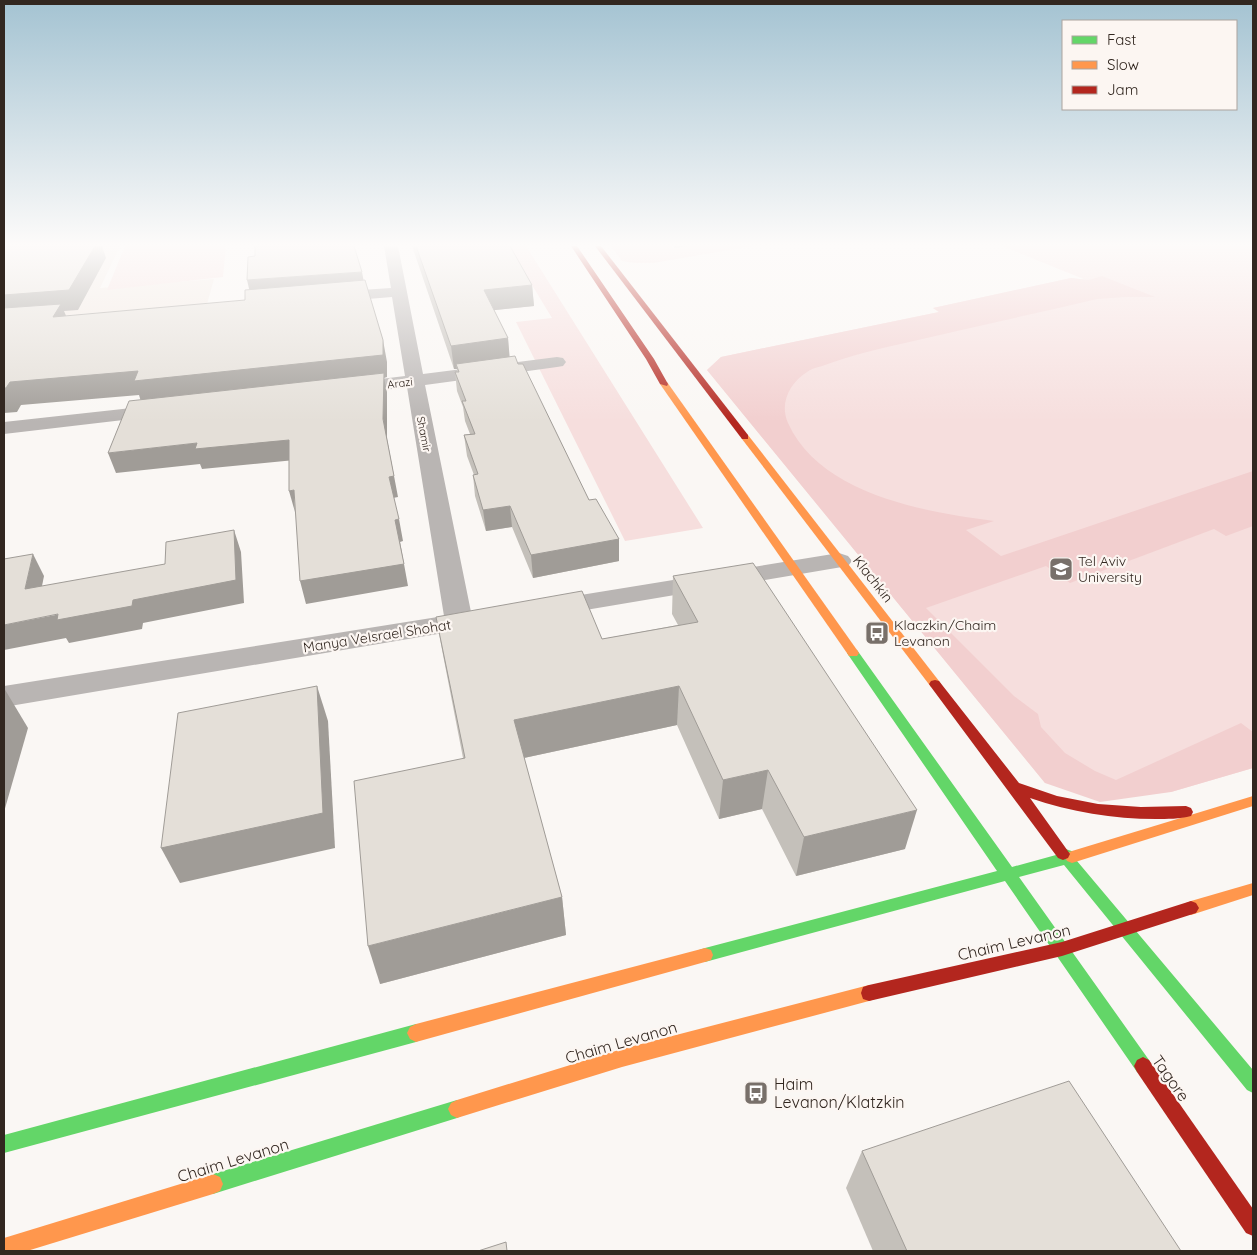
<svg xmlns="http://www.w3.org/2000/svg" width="1257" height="1255" viewBox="0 0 1257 1255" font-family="Quicksand,sans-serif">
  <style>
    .built { fill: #f2e9e2 }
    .green { fill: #f6dedd }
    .forest { fill: #f2cfcf }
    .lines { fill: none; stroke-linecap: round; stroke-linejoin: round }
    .street { fill: #b9b5b3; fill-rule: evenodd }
    .fast { fill: #63d668; fill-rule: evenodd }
    .slow { fill: #ff974d; fill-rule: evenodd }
    .jam { fill: #b3261e; fill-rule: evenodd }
    .wall { fill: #c4c0ba }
    .shaded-wall { fill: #a09c97 }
    .building { fill: #e4dfd8; stroke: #a09c97 }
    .labels { text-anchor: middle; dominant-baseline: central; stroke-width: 4.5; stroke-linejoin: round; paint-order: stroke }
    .far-street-label { font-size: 11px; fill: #322720; stroke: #fcf6f2 }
    .poi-label { font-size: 14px; fill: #322720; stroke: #fcf6f2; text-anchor: start }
    .street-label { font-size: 14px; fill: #322720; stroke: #fcf6f2 }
    .near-street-label { font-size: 16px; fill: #322720; stroke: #fcf6f2 }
    .near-poi-label { font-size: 16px; fill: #322720; stroke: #fcf6f2; text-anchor: start }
  </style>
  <rect width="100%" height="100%" fill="#faf7f4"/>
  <polygon class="built" points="104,246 120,246 100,288 214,279 207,304 4,320 4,252"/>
  <g class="green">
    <polygon points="125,246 226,246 223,277 107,290"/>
    <polygon points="475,246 526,246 703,528 625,541 516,322 552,318 512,252"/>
    <polygon points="611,246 671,246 674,248 689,246 753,246 653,263 635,263 622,261"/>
    <polygon points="1002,246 1253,246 1253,768 1171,792 1045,783 707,370 721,357 939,312 933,308 1071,278 1086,280"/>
  </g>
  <path class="forest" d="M1102 276 1155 297H1126L1097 299C1033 314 969 328 905 343 878 349 852 355 825 365 820 367 812 368 807 372 790 383 779 403 788 423 820 494 924 512 994 521L966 530 1001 556 1253 471V526L1226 536 1214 529 1070 583 1046 566 926 608 1014 696 1038 714 1041 727 1065 753 1095 771 1116 780 1241 723 1253 732V768L1171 792 1100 802 1045 783 707 370 721 357 939 312 933 308 1071 278 1089 280Z"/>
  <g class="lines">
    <g class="street">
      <polygon points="384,246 398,246 423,374 557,357 563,358 566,362 563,366 557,367 425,385 471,612 485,614 489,620 485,626 4,707 4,686 444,616 407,387 348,395 341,393 339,389 341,385 348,383 405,376 392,297 331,302 326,300 323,297 326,294 331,292 391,288"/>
      <polygon points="159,405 166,407 169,411 166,415 4,434 4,422"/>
      <polygon points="839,553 848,556 852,561 848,566 550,616 541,614 537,608 541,602 550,600"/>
    </g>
    <g class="fast">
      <polygon points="853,649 857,650 1012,867 1056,855 1058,850 1063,848 1077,853 1079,857 1077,861 1253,1070 1253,1093 1247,1090 1064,865 1019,877 1149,1060 1152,1066 1149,1072 1143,1075 1137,1072 1005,881 705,962 699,960 697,955 699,950 705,948 997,871 849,656 847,653 849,650"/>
      <polygon points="416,1024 422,1027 425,1033 422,1039 416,1042 4,1153 4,1135"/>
      <polygon points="457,1100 463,1103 466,1109 463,1115 457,1118 213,1194 206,1191 203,1184 206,1177 213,1174"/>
    </g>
    <g class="slow">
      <polygon points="661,382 667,382 857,650 859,653 857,656 849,656 660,384"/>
      <polygon points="745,434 748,435 939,681 941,684 939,687 931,687 742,439 741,437"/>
      <polygon points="1253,796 1253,806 1072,863 1067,861 1065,857 1067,853 1072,851"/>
      <polygon points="1253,883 1253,895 1191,915 1186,913 1183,908 1186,903 1191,901"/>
      <polygon points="705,948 711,950 713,955 711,960 705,962 416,1042 410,1039 407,1033 410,1027 416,1024"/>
      <polygon points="869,985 875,987 877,993 875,999 869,1001 622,1067 457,1118 451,1115 448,1109 451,1103 457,1100 622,1049"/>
      <polygon points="213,1174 220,1177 223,1184 220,1191 213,1194 27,1251 4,1251 4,1238"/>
    </g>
    <g class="jam">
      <polygon points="571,246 577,246 654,359 668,384 667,386 660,384 646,359"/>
      <polygon points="595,246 601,246 748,435 748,439 742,439"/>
      <path d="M935 680 939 681 1019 783 1057 796 1098 804 1141 807 1186 806 1191 808 1193 812 1191 816C1180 819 1167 819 1156 819 1113 819 1071 812 1030 798L1070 854 1068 858 1063 860 1058 858 931 687 929 684 931 681Z"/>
      <polygon points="1191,901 1196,903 1199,908 1196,913 1062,956 869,1001 863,999 861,993 863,987 869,985 1062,942"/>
      <polygon points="1143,1057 1149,1060 1253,1209 1253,1236 1246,1233 1137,1072 1134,1066 1137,1060"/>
    </g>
  </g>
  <g class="wall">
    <polygon points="412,246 510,246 532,285 534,306 494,310 508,338 509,357 589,500 619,539 619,561 533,578 512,527 486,531 475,496 473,475 474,475 467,456 464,435 470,434 465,421 463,407 457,391 455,372 457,372 457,369 454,369"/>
    <polygon points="673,576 905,849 796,876 762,809 719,819 677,725 524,758 562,897 566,935 380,984 463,758 443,655 436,617 602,639 678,625 672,614"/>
    <polygon points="862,1151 1181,1251 873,1251 846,1188"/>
  </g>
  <g class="shaded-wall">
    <polygon points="95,246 102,246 106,258 78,310 64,311 70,325 4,316 4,295"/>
    <polygon points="674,246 689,246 674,248"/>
    <polygon points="362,272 365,288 251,297 247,280"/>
    <polygon points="532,285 534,306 486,311 484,290"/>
    <polygon points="508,338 510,361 456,364 457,369 454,369 451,346"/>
    <polygon points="383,340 387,362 387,377 384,378 387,392 387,439 398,497 393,498 389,477 383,419 142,405 139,395 21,405 17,412 4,413 4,388 10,382"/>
    <polygon points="289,440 295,460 202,469 200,464 116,473 108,453 197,443"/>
    <polygon points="294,490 295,512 289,491"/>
    <polygon points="510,506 512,527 486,531 483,510"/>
    <polygon points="399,519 403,541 400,542 408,586 306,604 300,581 395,520"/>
    <polygon points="234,530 241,552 244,603 143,623 142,629 69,643 66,638 4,650 4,625 133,600"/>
    <polygon points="619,539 619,561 533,578 531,555"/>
    <polygon points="33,554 44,576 37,611 25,589"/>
    <polygon points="317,686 328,721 335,848 180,883 161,848"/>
    <polygon points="679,686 677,725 519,759 514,720"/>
    <polygon points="4,688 28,728 4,812"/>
    <polygon points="768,770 762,809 719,819 723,780"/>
    <polygon points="917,810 905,849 796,876 804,837"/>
    <polygon points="562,897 566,935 380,984 368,946"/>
  </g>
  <g class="building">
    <polygon points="4,246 95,246 69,290 4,295"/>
    <polygon points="255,246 354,246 362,272 247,280 248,257 255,256"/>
    <polygon points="416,246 510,246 532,285 484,290 508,338 451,346"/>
    <polygon points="365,280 383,340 383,355 134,381 138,371 10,382 6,388 4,388 4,308 61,304 53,317 245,300 245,290"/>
    <polygon points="515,356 518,364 523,364 589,500 596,499 619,539 531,555 510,506 483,510 473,475 478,474 464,435 475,434 462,401 466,401 455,372 459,372 456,364"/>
    <polygon points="384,373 383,419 394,476 389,477 399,519 395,520 404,564 300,581 294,490 289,491 289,440 195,449 197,443 108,453 129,401"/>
    <polygon points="234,530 236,580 133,600 132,606 57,620 58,614 4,625 4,559 33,554 25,589 165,564 166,542"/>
    <polygon points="753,563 917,810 804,837 768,770 723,780 679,686 514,720 562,897 368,946 354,781 465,758 436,617 582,591 602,639 698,622 673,576"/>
    <polygon points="317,686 323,813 161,848 178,713"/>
    <polygon points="1069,1081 1181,1251 907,1251 862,1151"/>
    <polygon points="506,1242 507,1251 478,1251"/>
  </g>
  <linearGradient id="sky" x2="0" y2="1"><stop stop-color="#a4c3d2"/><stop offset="0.58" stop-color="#fdfbfa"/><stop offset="1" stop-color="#fdfbfa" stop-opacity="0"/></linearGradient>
  <rect width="1257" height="422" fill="url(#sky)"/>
  <defs>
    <g id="university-square" transform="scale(1.25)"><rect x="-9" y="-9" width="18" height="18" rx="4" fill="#78706a" stroke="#fcf6f2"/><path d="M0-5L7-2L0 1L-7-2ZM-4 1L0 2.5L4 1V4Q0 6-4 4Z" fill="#fff"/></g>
    <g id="bus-square" transform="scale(1.25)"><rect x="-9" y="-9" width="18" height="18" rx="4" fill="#78706a" stroke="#fcf6f2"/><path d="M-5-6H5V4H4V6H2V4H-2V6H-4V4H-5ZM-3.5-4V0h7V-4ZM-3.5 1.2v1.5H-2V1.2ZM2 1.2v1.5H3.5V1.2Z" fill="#fff"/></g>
  </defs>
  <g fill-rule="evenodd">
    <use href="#university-square" x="1061" y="569"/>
    <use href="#bus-square" x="877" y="633"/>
    <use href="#bus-square" x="756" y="1093"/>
  </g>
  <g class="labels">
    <g class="far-street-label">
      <text transform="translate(400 383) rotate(-7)">Arazi</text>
      <text transform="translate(424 434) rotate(79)">Shamir</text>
    </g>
    <g class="poi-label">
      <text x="1078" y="561">Tel Aviv<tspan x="1078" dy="16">University</tspan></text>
      <text x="894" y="625">Klaczkin/Chaim<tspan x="894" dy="16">Levanon</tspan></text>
    </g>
    <g class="street-label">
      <text transform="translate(873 579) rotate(52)">Klachkin</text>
      <text transform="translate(377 636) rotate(-9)">Manya VeIsrael Shohat</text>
    </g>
    <g class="near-street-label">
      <text transform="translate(1014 942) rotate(-13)">Chaim Levanon</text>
      <text transform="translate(621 1042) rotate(-16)">Chaim Levanon</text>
      <text transform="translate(1171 1078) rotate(55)">Tagore</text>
      <text transform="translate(233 1160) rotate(-17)">Chaim Levanon</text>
    </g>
    <g class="near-poi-label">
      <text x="774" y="1084">Haim<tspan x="774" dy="18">Levanon/Klatzkin</tspan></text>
    </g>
  </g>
  <rect width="1257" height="1255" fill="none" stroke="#322720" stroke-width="10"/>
  <rect x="1062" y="20" width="175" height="90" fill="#fcf6f2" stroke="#aba39e"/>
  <rect x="1072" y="36" width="25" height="8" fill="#63d668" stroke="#aba39e"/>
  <text x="1107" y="45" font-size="15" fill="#322720">Fast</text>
  <rect x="1072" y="61" width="25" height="8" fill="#ff974d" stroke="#aba39e"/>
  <text x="1107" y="70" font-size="15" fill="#322720">Slow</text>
  <rect x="1072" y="86" width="25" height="8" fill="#b3261e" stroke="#aba39e"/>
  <text x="1107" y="95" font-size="15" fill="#322720">Jam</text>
</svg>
